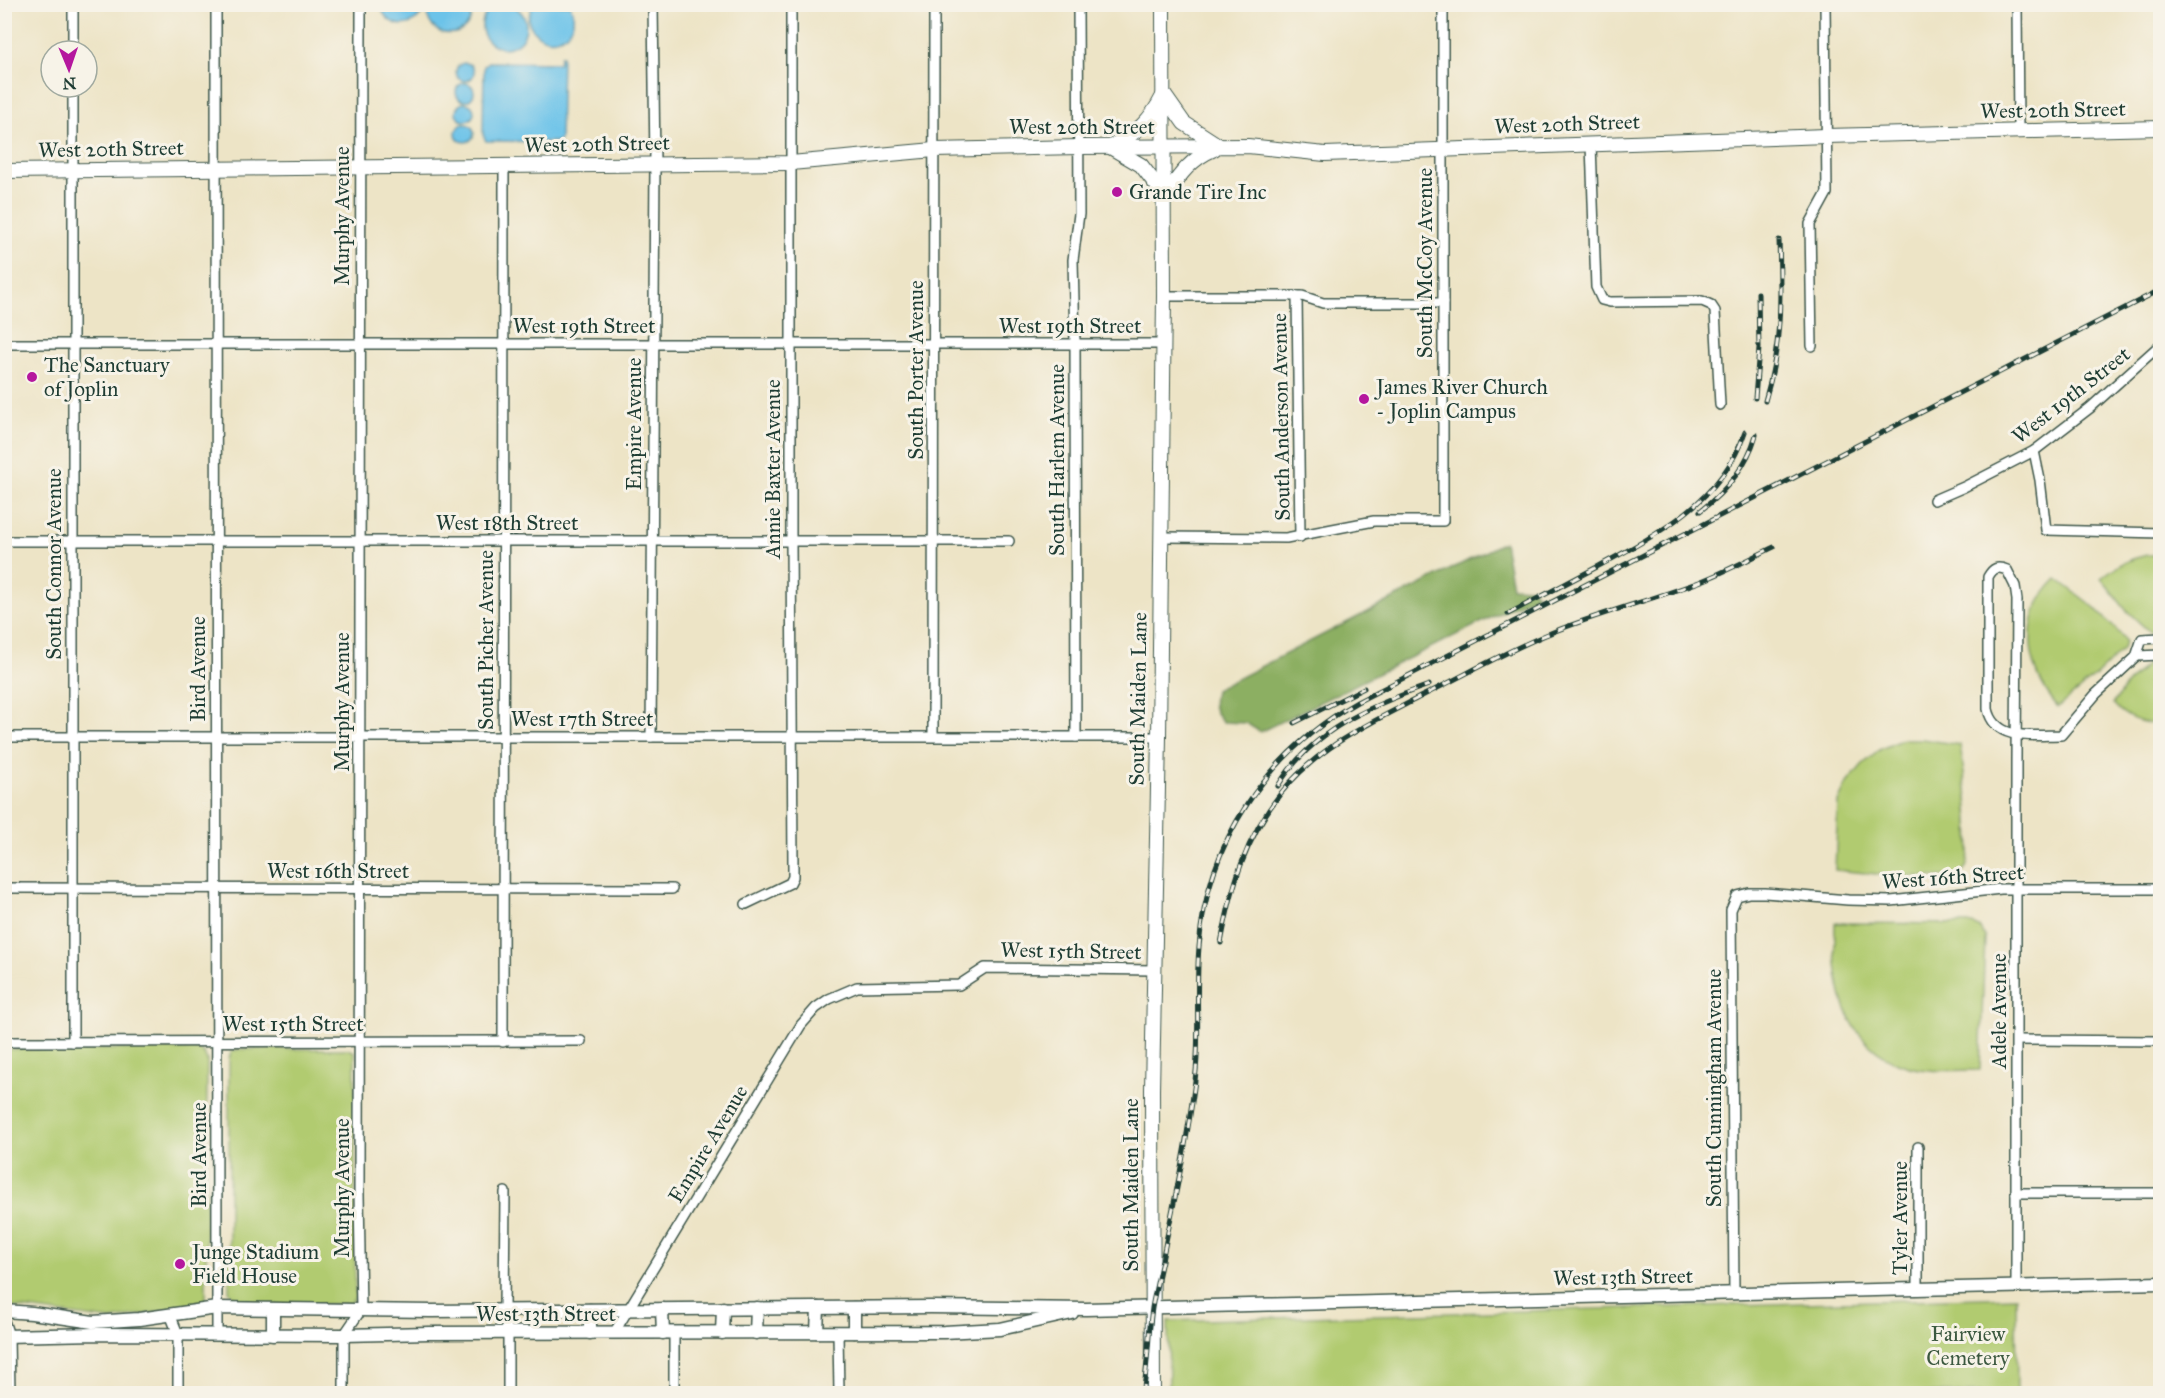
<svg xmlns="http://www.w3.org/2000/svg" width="2165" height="1398" viewBox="0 0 2165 1398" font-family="'IM FELL Great Primer',serif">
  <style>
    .green { fill: #b1cb70; stroke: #688452; stroke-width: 1.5 }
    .forest { fill: #8caf62; stroke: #56764b; stroke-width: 1.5 }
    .water { fill: #6cc3e9; stroke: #46808e; stroke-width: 1.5 }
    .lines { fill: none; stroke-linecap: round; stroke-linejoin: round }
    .minor-casing { stroke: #3e564a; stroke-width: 12 }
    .tertiary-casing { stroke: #3e564a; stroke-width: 15 }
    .secondary-casing { stroke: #3e564a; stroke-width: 16 }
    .minor { stroke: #fff; stroke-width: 9 }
    .tertiary { stroke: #fff; stroke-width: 12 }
    .secondary { stroke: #fff; stroke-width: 14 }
    .rail-casing { stroke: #1f3d34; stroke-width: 5 }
    .rail { stroke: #f7f3e8; stroke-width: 3; stroke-dasharray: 9; stroke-linecap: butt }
    .poi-dot { fill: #b5179e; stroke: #f7f3e8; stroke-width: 2 }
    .labels { text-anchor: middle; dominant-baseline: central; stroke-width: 6; stroke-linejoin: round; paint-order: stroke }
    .street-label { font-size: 21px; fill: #1f3d34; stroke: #f7f3e8 }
    .poi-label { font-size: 21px; fill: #1f3d34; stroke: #f7f3e8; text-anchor: start }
    .park-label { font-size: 21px; fill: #3c5940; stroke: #f7f3e8 }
  </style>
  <rect width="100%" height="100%" fill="#f7f3e8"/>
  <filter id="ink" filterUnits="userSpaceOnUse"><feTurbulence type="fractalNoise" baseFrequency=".0167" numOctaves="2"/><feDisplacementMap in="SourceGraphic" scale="12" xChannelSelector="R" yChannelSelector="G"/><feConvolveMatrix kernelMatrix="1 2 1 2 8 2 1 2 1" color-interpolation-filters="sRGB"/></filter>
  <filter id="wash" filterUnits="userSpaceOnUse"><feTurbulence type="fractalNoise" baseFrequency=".008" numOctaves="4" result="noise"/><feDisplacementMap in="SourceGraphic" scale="24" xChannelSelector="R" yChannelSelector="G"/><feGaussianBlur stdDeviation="1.35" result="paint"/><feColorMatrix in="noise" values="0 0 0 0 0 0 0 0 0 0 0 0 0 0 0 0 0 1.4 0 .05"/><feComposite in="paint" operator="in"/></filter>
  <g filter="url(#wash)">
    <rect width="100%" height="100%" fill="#ede4c6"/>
    <g class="green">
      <path d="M2147 555H2160V632L2153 635 2126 610 2101 578C2115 566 2128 559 2147 555Z"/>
      <path d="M2057 579 2094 607 2123 637 2125 642 2123 649 2096 676 2058 707C2026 669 2018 616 2057 579Z"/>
      <path d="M2150 660H2160V724H2159C2139 723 2126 718 2113 704L2127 684Z"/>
      <path d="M1903 739H1922L1960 745C1963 767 1978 859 1963 872 1951 883 1855 872 1835 870L1838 802 1847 783 1862 765 1881 749Z"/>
      <path d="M1835 923 1972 924 1979 927 1985 937 1980 1070C1957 1070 1928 1073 1906 1066 1842 1046 1833 981 1835 923Z"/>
      <polygon points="5,1049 198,1049 204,1053 207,1060 206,1301 200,1305 111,1320 5,1306"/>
      <polygon points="239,1049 348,1049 355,1052 355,1298 350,1304 258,1305 249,1300 235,1300 229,1291 229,1059 231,1052"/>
      <polygon points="2016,1297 2017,1393 1169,1393 1168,1321"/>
    </g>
    <path class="forest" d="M1504 542 1512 587 1531 588 1537 595 1260 732 1246 723 1223 722C1212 710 1212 706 1215 690Z"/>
    <g class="water">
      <circle cx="504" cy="26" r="22"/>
      <path d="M380 4H425V5C418 32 386 31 380 4Z"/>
      <path d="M428 5H471C478 43 421 43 428 5Z"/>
      <path d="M532 5H570C586 37 540 56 528 20Z"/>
      <polygon points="560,56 562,56 560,140 556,142 486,141 483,135 484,66 489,62 559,63"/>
      <circle cx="465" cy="72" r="9"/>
      <circle cx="465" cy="92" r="9"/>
      <circle cx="465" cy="112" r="9"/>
      <circle cx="465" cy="133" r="9"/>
    </g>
  </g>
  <g filter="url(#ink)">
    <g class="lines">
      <g class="minor-casing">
        <g id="minor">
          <polyline points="216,4 217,1334"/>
          <polyline points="2017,4 2018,132"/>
          <polyline points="73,51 73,4"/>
          <polyline points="73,87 73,1042"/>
          <polyline points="1591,144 1596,287 1602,300 1610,302 1702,301 1711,305 1715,311 1720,405"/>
          <polyline points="1164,296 1302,296 1323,303 1443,303"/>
          <polyline points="1297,296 1300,537"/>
          <polyline points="4,344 1163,344"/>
          <polyline points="1812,346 1810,224 1827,193 1825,4"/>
          <polyline points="2034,451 2040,480 2046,530 2160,533"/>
          <polyline points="1934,500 1964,487 2034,451 2090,408 2160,345"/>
          <polyline points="1162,537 1286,538 1374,521 1443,521 1443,4"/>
          <polyline points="4,541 1009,541"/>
          <polyline points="2137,656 2160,655"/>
          <polyline points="933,736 934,4"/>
          <polyline points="4,737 1159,737"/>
          <polyline points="651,737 655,164 653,4"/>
          <polyline points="1076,737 1075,343 1073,260 1079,214 1078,4"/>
          <polyline points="4,888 672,889"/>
          <polyline points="746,904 790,883 793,877 793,866 791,540 791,4"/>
          <polyline points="2017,1040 2160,1041"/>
          <polyline points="4,1042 581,1041"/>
          <polyline points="503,1042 504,166"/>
          <polyline points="505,1192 504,1310 508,1334 508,1394"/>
          <polyline points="2016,1193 2160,1193"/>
          <path d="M2016 1287V760L2017 600 2015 586 2007 570C1997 566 1993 568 1988 577V709C1995 742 2034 735 2061 735L2096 694 2136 657 2142 639 2160 638"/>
          <polyline points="1918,1290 1918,1147"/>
          <polyline points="1734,1294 1731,910 1737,896 1749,893 1765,893 1848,900 1891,901 2001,889 2160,889"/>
          <polyline points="170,1314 178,1334 178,1394"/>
          <polyline points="4,1321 9,1336 10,1394"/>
          <polyline points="838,1332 839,1394"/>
          <polyline points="614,1333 801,1025 816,1008 829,999 857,987 959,985 985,968 1155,970"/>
          <polyline points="344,1394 344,1335 361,1310 359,1194 361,4"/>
          <polyline points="674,1394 674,1333"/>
        </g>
      </g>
      <g class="tertiary-casing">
        <g id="tertiary">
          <polyline points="662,1309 663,1333"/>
          <polyline points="590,1310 590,1333"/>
          <polyline points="4,1311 32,1313 93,1322 139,1319 217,1308 431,1311 931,1307 1086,1309 2160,1283"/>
          <polyline points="817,1332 818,1308"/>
          <polyline points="854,1332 854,1308"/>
          <polyline points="722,1333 723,1308"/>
          <polyline points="756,1333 757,1308"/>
          <polyline points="273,1335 273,1310"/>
          <polyline points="4,1336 97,1334 344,1335 429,1333 944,1332 1000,1329 1072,1313"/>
        </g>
      </g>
      <g class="secondary-casing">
        <g id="secondary">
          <polyline points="1165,96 1184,123 1218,145"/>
          <path d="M1112 146C1136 134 1151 120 1163 96"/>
          <path d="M1112 148 1141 165 1165 196C1179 176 1190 159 1214 149"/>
          <polyline points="4,171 791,163 934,150 1079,147 1248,146 1325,154 1826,136 2160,128"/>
          <polyline points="1153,1394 1152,1090 1159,737 1164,296 1163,4"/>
        </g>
      </g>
      <use href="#minor" class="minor"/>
      <use href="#tertiary" class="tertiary"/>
      <use href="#secondary" class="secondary"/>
      <g class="rail-casing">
        <g id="rail">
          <polyline points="1755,398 1759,348 1758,293"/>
          <path d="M1765 401C1782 344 1781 298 1779 240"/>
          <path d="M1700 511C1725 492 1747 466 1756 435"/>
          <path d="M1508 614C1538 598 1567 583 1597 567 1657 535 1722 501 1745 432"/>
          <polyline points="1294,723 1364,688"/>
          <path d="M1278 786C1311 731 1371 705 1429 685"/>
          <path d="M1221 943C1232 886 1244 840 1281 793 1319 746 1370 723 1422 696 1465 675 1508 650 1553 632 1601 613 1651 600 1699 582 1725 572 1749 559 1774 547"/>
          <path d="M1143 1394C1148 1365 1148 1336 1152 1308 1156 1285 1162 1263 1166 1241 1177 1190 1187 1140 1194 1088 1201 1042 1195 994 1199 947 1207 842 1266 754 1357 702L2160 290"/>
        </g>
      </g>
      <use href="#rail" class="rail"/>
    </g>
  </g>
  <g class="poi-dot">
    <circle cx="1117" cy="192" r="6"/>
    <circle cx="32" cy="377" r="6"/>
    <circle cx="1364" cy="399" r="6"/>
    <circle cx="180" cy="1264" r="6"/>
  </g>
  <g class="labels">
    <g class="street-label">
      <text transform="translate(2053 110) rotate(-1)">West 20th Street</text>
      <text transform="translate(1567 124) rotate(-2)">West 20th Street</text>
      <text x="1082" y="127">West 20th Street</text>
      <text transform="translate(597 144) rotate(-1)">West 20th Street</text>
      <text transform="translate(111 149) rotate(-1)">West 20th Street</text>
      <text transform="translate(342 216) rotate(-90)">Murphy Avenue</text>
      <text transform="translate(1425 263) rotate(-90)">South McCoy Avenue</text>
      <text x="584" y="326">West 19th Street</text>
      <text x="1070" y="326">West 19th Street</text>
      <text transform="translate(916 370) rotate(-90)">South Porter Avenue</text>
      <text transform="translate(2071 395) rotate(-38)">West 19th Street</text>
      <text transform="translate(1281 417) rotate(-91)">South Anderson Avenue</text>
      <text transform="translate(634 424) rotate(-90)">Empire Avenue</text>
      <text transform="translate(1057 460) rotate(-90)">South Harlem Avenue</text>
      <text transform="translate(773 469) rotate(-90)">Annie Baxter Avenue</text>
      <text x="507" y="523">West 18th Street</text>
      <text transform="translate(54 564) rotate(-90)">South Connor Avenue</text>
      <text transform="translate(486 640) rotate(-90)">South Picher Avenue</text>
      <text transform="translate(198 669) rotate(-90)">Bird Avenue</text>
      <text transform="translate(1138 699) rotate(-89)">South Maiden Lane</text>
      <text transform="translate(342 702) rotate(-90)">Murphy Avenue</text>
      <text x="582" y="719">West 17th Street</text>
      <text x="338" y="871">West 16th Street</text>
      <text transform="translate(1953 877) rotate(-4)">West 16th Street</text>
      <text transform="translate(1071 951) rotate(1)">West 15th Street</text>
      <text transform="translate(1999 1011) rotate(-90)">Adele Avenue</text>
      <text x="293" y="1024">West 15th Street</text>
      <text transform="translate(1714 1088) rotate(-90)">South Cunningham Avenue</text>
      <text transform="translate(708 1144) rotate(-59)">Empire Avenue</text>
      <text transform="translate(199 1155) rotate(-90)">Bird Avenue</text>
      <text transform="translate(1131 1185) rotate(-90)">South Maiden Lane</text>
      <text transform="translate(342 1188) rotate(-90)">Murphy Avenue</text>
      <text transform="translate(1900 1218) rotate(-90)">Tyler Avenue</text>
      <text transform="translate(1623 1277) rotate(-1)">West 13th Street</text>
      <text x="546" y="1314">West 13th Street</text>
    </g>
    <g class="poi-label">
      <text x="1129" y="192">Grande Tire Inc</text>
      <text x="44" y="365">The Sanctuary<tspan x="44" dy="24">of Joplin</tspan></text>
      <text x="1376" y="387">James River Church<tspan x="1376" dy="24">- Joplin Campus</tspan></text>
      <text x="192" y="1252">Junge Stadium<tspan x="192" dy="24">Field House</tspan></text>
    </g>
    <g class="park-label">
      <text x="1968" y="1334">Fairview<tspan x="1968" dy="24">Cemetery</tspan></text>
    </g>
  </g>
  <rect width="2165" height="1398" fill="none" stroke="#f7f3e8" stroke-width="24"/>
  <g transform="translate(69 69) rotate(178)"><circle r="28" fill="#f7f3e8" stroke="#a1aaa0" stroke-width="1.5"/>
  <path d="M0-4.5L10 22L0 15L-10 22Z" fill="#b5179e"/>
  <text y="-9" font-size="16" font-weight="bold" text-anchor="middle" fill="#1f3d34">N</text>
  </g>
</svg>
